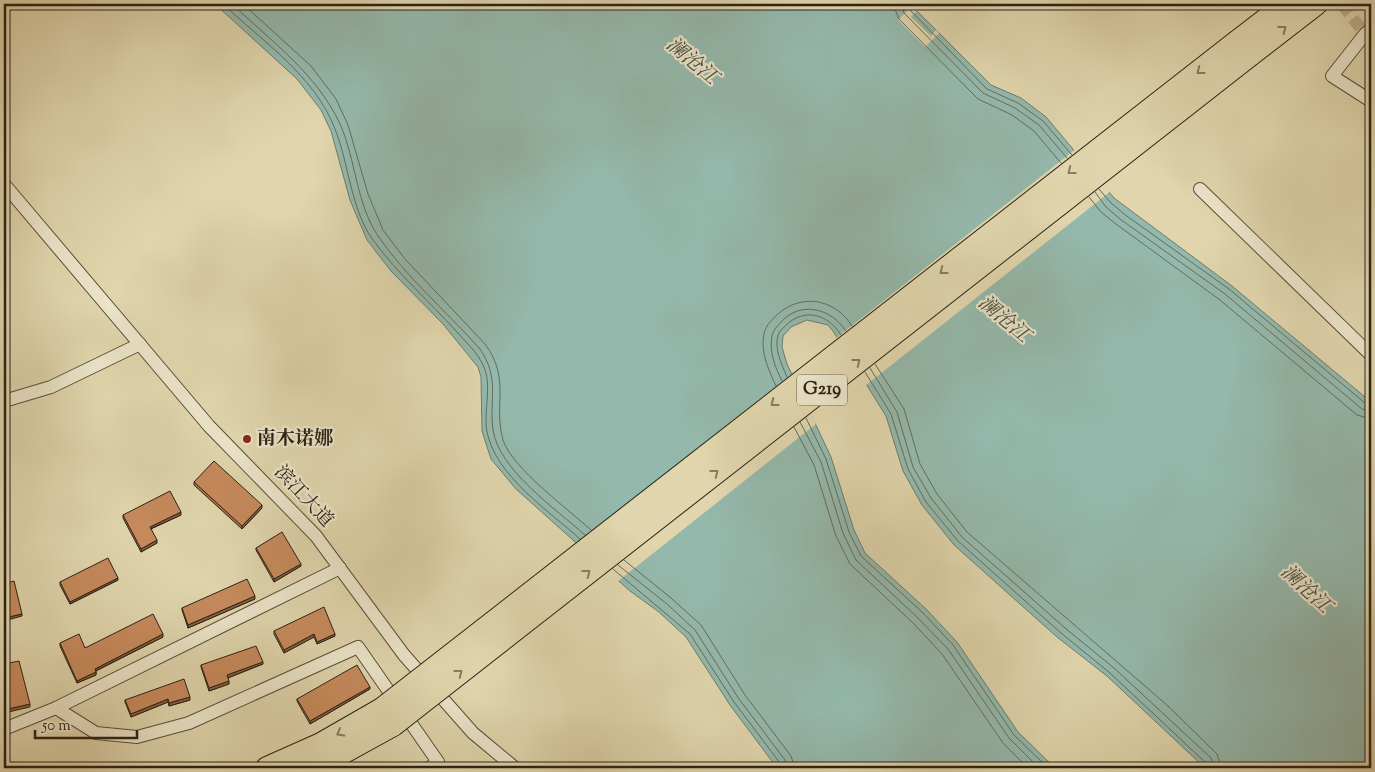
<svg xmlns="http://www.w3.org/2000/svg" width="1375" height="772" viewBox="0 0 1375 772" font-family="'Sorts Mill Goudy','Noto Serif SC',serif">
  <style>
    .water { fill: #94b8ab; stroke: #6a7c6f }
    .pier { fill: #e0d5ac }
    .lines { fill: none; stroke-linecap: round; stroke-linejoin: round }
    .shore { stroke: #606d60; stroke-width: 1 }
    .street-tunnel { stroke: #bcb18e; stroke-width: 12; stroke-dasharray: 12 6; stroke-linecap: butt }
    .street-casing { stroke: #584f3c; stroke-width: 14 }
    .highway-casing { stroke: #2b2216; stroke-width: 24 }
    .street { stroke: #ebe4c9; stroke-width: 12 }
    .highway { stroke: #e0d5ac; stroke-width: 22 }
    .highway-bridge-casing { stroke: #2b2216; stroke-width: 24; stroke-linecap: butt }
    .highway-bridge { stroke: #e0d5ac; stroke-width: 22 }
    .wall { fill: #aa774f; stroke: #2b2216 }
    .shaded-wall { fill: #8b6140; stroke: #2b2216 }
    .building { fill: #c68a5c; stroke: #2b2216 }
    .oneway { stroke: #867c61 }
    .poi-dot { fill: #8f2418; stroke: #ebe4c9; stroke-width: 2 }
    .labels { text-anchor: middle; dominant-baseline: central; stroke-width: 4.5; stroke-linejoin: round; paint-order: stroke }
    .shield { fill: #ebe4c9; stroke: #655c4c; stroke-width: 1 }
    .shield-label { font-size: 18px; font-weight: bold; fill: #2b2216 }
    .poi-label { font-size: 19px; font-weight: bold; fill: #2b2216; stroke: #ebe4c9; text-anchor: start }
    .street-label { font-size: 19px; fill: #2b2216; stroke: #ebe4c9 }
    .water-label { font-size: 20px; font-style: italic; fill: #4a4f43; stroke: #ebe4c9 }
  </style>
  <rect width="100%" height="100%" fill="#e0d5ac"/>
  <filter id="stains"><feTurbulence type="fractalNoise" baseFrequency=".004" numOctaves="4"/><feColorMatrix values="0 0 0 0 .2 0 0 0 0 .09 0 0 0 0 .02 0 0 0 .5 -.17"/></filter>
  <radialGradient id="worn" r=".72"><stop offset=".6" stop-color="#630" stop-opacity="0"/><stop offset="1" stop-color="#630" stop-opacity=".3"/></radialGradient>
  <polygon class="water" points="215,4 910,4 991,85 1021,98 1046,117 1114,198 1232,286 1371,402 1371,768 1205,768 1107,676 1057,637 954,545 922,505 903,471 886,416 833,331 828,325 807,320 791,327 783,336 782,347 787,364 831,457 854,530 865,553 926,609 957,642 1018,732 1055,768 777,768 730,705 686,637 659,612 630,591 516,489 491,459 482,431 481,377 478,367 443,324 391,271 367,240 350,200 331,131 321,110 297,79"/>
  <g class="pier">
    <polygon points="912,6 917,10 911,17 931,36 936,30 939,33 925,47 898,20"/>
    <polygon points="1077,148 1111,191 865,386 835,339"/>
    <polygon points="793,373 816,424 617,582 575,545"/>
  </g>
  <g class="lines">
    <g class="shore">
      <path d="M223 4C262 41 315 76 335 129 349 164 351 210 373 240 398 274 429 301 457 332 466 342 477 352 483 365 493 385 483 411 487 432 496 476 548 510 580 539"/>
      <path d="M232 4C271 41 317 74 340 124 356 160 356 203 378 236 405 276 447 312 480 349 500 378 489 399 493 430 499 470 556 509 585 535"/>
      <path d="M243 4 311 66 336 99 348 125 368 194 383 230 405 259 485 344C511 379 493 404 503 440 512 468 568 509 591 530"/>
      <polyline points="893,4 899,19 978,99 1012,115 1034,131 1061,163"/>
      <polyline points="901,4 904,13 983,93 1015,108 1039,125 1067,158"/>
      <polyline points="907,4 909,9 987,89 1018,103 1043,121 1072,155"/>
      <polyline points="1099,189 1110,202 1124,214 1229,289 1366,404 1371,406"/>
      <polyline points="1095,192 1106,207 1120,219 1225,294 1362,409 1371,412"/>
      <polyline points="1089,197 1101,212 1116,224 1220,300 1357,415 1371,419"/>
      <polyline points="875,364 904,409 920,464 937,494 967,532 1168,706 1217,754 1222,768"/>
      <polyline points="870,368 897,412 913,467 931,498 962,537 1065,628 1114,668 1211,758 1214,768"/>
      <polyline points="865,372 891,414 908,469 926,502 958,541 1061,633 1110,673 1206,763 1208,768"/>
      <path d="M787 377C782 365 774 349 778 335 780 330 787 324 791 321 810 308 830 317 841 335"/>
      <path d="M782 381C775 367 769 352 772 336 773 330 777 327 780 323 800 300 831 308 846 331"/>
      <path d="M776 386C768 369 759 349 765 330 768 323 776 315 783 310 808 293 837 302 852 326"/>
      <polyline points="806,418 826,459 849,532 861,556 923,613 953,645 1014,735 1048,768"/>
      <polyline points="800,422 821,462 843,533 856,560 918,618 948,649 1009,738 1039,768"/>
      <polyline points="794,427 814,465 836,536 850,564 913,623 942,654 1003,743 1028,768"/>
      <polyline points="624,560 671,598 701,625 745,695 791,756 795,768"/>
      <polyline points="618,565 667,604 695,630 739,699 785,760 787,768"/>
      <polyline points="613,569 690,634 734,702 780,763 781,768"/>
    </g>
    <polyline class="street-tunnel" points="1342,4 1365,34"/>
    <g class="street-casing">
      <g id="street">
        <polyline points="1371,29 1365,34 1332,76 1371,101"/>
        <polyline points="4,184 209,426 316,536 404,655 473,733 515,768"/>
        <polyline points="1200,189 1371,355"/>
        <polyline points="4,401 51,387 140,344"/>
        <polyline points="56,708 96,733 137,737 189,723 358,647 438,762 429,768"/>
        <polyline points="4,729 56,708 340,568"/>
      </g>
    </g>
    <g class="highway-casing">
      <g id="highway">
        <polyline points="1238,41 1286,4"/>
        <polyline points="1250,55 1316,4"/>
        <polyline points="267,768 321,744 382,709"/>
        <polyline points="315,768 393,725"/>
      </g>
    </g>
    <use href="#street" class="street"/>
    <use href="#highway" class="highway"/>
    <g class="highway-bridge-casing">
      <g id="highway-bridge">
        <polyline points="382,709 1238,41"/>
        <polyline points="393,725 1250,55"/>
      </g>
    </g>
    <use href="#highway-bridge" class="highway-bridge"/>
  </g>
  <g class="wall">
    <polygon points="194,482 262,508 242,529 194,485"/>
    <polygon points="123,515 181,515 151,529 157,543 141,552 123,518"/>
    <polygon points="256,548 301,566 274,582 256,550"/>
    <polygon points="118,580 70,604 60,585 60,582"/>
    <polygon points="255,599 188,628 182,610 182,608"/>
    <polygon points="274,631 335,636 317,644 314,637 284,653 274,634"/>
    <polygon points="163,637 96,671 96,675 77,683 60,646 60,643 85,648"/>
    <polygon points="263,664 228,678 229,684 209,691 201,667 201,665"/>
    <polygon points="370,689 310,724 297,701 297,699"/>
    <polygon points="125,700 190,700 169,706 168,702 131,717 125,702"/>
  </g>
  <g class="shaded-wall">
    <polygon points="262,505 262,508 242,529 242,526"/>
    <polygon points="181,512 181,515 150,529 150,527"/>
    <polygon points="157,540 157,543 141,552 141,549"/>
    <polygon points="301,564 301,566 274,582 274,579"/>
    <polygon points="118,578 118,580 70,604 70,602"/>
    <polygon points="255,596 255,599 188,628 188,625"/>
    <polygon points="22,614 22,616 4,621 4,618"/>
    <polygon points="163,634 163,637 95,671 95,669"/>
    <polygon points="314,634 314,637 284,653 284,650"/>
    <polygon points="335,634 335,636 317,644 317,642"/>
    <polygon points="263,662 263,664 227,678 227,675"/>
    <polygon points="96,672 96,675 77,683 77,681"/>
    <polygon points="229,681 229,684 209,691 209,688"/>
    <polygon points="370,687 370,689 310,724 310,721"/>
    <polygon points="190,697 190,700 169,706 169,703"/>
    <polygon points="168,699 168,702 131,717 131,714"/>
    <polygon points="30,704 30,707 4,713 4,710"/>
  </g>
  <g class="building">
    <polygon points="214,461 262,505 242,526 194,482"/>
    <polygon points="170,491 181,512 150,527 157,540 141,549 123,515"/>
    <polygon points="282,532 301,564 274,579 256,548"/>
    <polygon points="108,558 118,578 70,602 60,582"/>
    <polygon points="247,579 255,596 188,625 182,608"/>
    <polygon points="14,581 22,614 4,618 4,584"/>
    <polygon points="324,607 335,634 317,642 314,634 284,650 274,631"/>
    <polygon points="153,614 163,634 95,669 96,672 77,681 60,643 79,634 85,648"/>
    <polygon points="256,646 263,662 227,675 229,681 209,688 201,665"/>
    <polygon points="19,661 30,704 4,710 4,664"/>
    <polygon points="357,665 370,687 310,721 297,699"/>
    <polygon points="184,679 190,697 169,703 168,699 131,714 125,700"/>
  </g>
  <defs><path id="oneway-chevron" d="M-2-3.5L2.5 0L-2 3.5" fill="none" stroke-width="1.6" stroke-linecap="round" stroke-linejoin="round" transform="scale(1.25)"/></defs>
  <g class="oneway">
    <use href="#oneway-chevron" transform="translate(1283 29) rotate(-38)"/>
    <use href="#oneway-chevron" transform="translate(1200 71) rotate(142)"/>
    <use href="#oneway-chevron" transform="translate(1071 171) rotate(142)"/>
    <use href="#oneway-chevron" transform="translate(943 271) rotate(142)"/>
    <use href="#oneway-chevron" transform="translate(857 362) rotate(-38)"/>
    <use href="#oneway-chevron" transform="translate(774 403) rotate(142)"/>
    <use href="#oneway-chevron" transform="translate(715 473) rotate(-38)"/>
    <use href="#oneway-chevron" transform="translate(587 573) rotate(-38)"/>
    <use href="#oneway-chevron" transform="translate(459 673) rotate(-38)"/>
    <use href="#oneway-chevron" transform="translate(340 733) rotate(150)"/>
  </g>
  <circle class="poi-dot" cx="247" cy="439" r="5"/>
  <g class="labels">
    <rect class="shield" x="797" y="374.5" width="50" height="31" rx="4"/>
    <g class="shield-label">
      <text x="822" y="390">G219</text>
    </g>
    <g class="poi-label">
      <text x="257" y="439">南木诺娜</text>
    </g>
    <g class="street-label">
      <text transform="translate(303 497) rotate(47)">滨江大道</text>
    </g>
    <g class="water-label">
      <text transform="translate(691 62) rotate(40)">澜沧江</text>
      <text transform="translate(1003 320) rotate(40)">澜沧江</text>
      <text transform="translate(1305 590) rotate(43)">澜沧江</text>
    </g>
  </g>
  <rect width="1375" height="772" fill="none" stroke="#e0d5ac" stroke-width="20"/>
  <rect x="5" y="5" width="1365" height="762" fill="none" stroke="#2b2216" stroke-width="2.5"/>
  <rect x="10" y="10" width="1355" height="752" fill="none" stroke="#2b2216"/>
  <path d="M35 730v8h102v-8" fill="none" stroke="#2b2216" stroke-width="2.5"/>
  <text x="42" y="730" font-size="15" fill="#2b2216" stroke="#ebe4c9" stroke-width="4" paint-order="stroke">50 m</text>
  <rect width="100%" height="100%" filter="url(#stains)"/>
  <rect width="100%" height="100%" fill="url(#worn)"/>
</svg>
